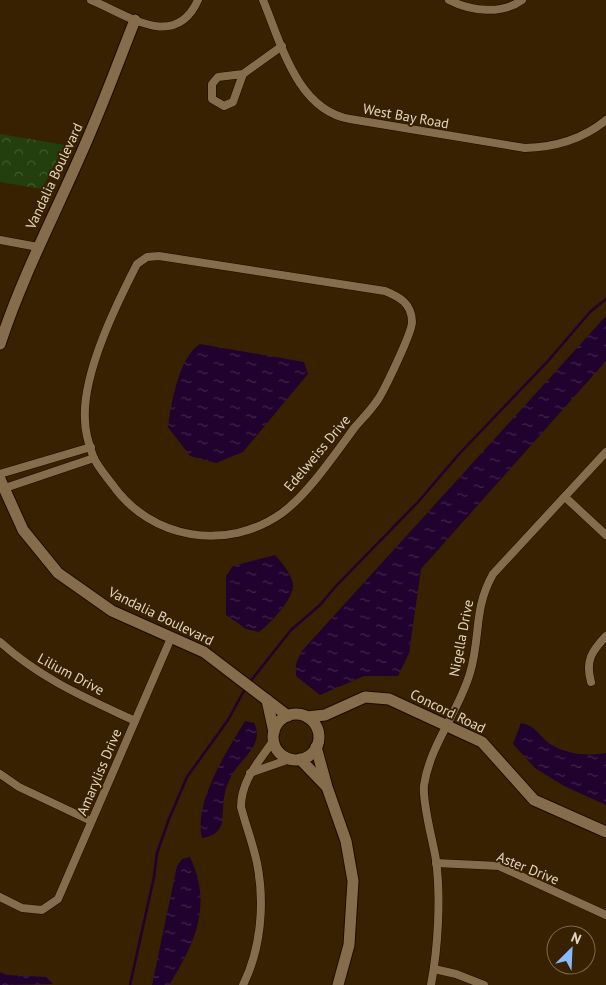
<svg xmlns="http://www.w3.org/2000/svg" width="606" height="985" viewBox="0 0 606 985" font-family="'PT Sans',sans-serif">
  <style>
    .forest { fill: url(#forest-crowns) }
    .water { fill: url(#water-ripples) }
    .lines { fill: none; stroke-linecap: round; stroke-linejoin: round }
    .stream { stroke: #21012e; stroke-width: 2.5 }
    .street-casing { stroke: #1b0b00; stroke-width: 9 }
    .secondary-casing { stroke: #1b0b00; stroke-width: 13 }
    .street { stroke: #856c4a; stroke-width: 8 }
    .secondary { stroke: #856c4a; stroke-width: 11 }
    .labels { text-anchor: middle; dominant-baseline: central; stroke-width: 4; stroke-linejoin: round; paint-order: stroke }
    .street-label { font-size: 14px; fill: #e2d4c2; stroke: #372100 }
  </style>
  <defs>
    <pattern id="forest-crowns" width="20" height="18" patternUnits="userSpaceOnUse" patternTransform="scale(1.25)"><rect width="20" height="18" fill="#233f0d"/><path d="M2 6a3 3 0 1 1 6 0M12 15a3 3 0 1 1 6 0" fill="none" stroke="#435a2f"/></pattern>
    <pattern id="water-ripples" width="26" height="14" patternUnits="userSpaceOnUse" patternTransform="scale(1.25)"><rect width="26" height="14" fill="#21012e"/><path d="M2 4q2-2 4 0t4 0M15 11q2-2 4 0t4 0" fill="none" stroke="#41254b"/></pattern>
  </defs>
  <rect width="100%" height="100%" fill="#372100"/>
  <polygon class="forest" points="0,134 65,145 42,189 0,182"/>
  <g class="water">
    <polygon points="606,316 606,361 421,569 409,653 398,676 364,676 320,695 296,676 296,664 301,652"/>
    <path d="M200 344 304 362 308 374 243 452 216 463 190 456 168 427C171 403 179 357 200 344Z"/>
    <path d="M275 555C282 563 292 574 293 585 294 599 269 625 259 632L246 629 226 615V576L233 566Z"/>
    <path d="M245 721 254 723C265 744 242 758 233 773 226 785 223 797 223 811 222 815 223 822 221 826 217 834 210 837 202 838 193 803 227 751 245 721Z"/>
    <path d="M521 723C537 726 540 738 552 745 569 755 588 756 606 753V805L564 786 535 768 513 744Z"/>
    <path d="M190 857C213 905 195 943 169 985H152L177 866 182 859Z"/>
    <polygon points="0,972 7,975 46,977 53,984 0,985"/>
  </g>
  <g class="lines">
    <g class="stream">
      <polyline points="249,683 291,630 320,605 336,586 418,502 460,453 548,361 590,312 606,299"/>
      <polyline points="130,985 154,877 157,853 169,819 187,777 228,720 246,687"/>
    </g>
    <g class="street-casing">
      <g id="street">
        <path d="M91 0C126 14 175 52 198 0"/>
        <path d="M263 0C281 43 297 110 350 119L525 148C555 147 583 139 606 120"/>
        <path d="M449 0C470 11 502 15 522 0"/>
        <polyline points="243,74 233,102 224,106 212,99 212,84 218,77 243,74 282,46"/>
        <polyline points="0,240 38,247"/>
        <path d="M159 256 385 291C400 297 412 304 412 322 412 333 385 388 379 398 372 409 363 418 355 427 335 454 308 494 282 513 227 552 151 540 112 484 106 476 97 466 93 456 89 445 85 432 85 420 82 374 116 305 137 264L147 257Z"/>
        <polyline points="0,474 91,447"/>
        <polyline points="2,489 94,458"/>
        <polyline points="565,497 606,535"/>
        <path d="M0 642C41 679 86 698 135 721"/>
        <path d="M591 682C585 660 592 651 606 636"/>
        <polyline points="250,773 290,759"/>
        <polyline points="0,774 19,787 91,821"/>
        <polyline points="436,863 499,866 606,915"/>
        <polyline points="0,897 22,908 42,910 58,899 171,638"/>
        <polyline points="434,969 456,974 484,985"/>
        <path d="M243 985C261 949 265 903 257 863 253 844 246 826 241 807 241 780 259 762 273 741"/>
        <path d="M431 985C438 948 441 898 436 860 433 841 422 803 424 785 430 745 459 711 470 673 481 637 473 609 493 574L606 452"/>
      </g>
    </g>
    <g class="secondary-casing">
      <g id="secondary">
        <path d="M0 344C25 268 63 199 93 126 108 91 121 55 135 20"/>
        <polyline points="0,479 23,530 58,573 112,611 204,652 288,716"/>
        <polyline points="267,700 274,732"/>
        <circle cx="296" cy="737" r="23"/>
        <polyline points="307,717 325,715 365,697 389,699 482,742 534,800 606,832"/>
        <polyline points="316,747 327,787 346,841 353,881 349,945 338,985"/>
        <polyline points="300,759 326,786"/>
      </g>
    </g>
    <use href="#street" class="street"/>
    <use href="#secondary" class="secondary"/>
  </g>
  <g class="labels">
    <g class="street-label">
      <text transform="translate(406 116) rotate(10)">West Bay Road</text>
      <text transform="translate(54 176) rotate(-65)">Vandalia Boulevard</text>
      <text transform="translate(317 453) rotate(-50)">Edelweiss Drive</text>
      <text transform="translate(161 616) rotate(26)">Vandalia Boulevard</text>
      <text transform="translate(461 638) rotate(-79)">Nigella Drive</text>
      <text transform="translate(71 674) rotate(28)">Lilium Drive</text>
      <text transform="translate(448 711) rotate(26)">Concord Road</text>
      <text transform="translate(99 772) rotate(-67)">Amaryliss Drive</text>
      <text transform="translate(528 868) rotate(22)">Aster Drive</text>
    </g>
  </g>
  <g transform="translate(571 950) rotate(24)"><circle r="24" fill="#372100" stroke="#7b694e"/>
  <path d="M0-4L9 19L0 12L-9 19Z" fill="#87bbfb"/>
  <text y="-8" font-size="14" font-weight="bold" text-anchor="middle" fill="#e2d4c2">N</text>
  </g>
</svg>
